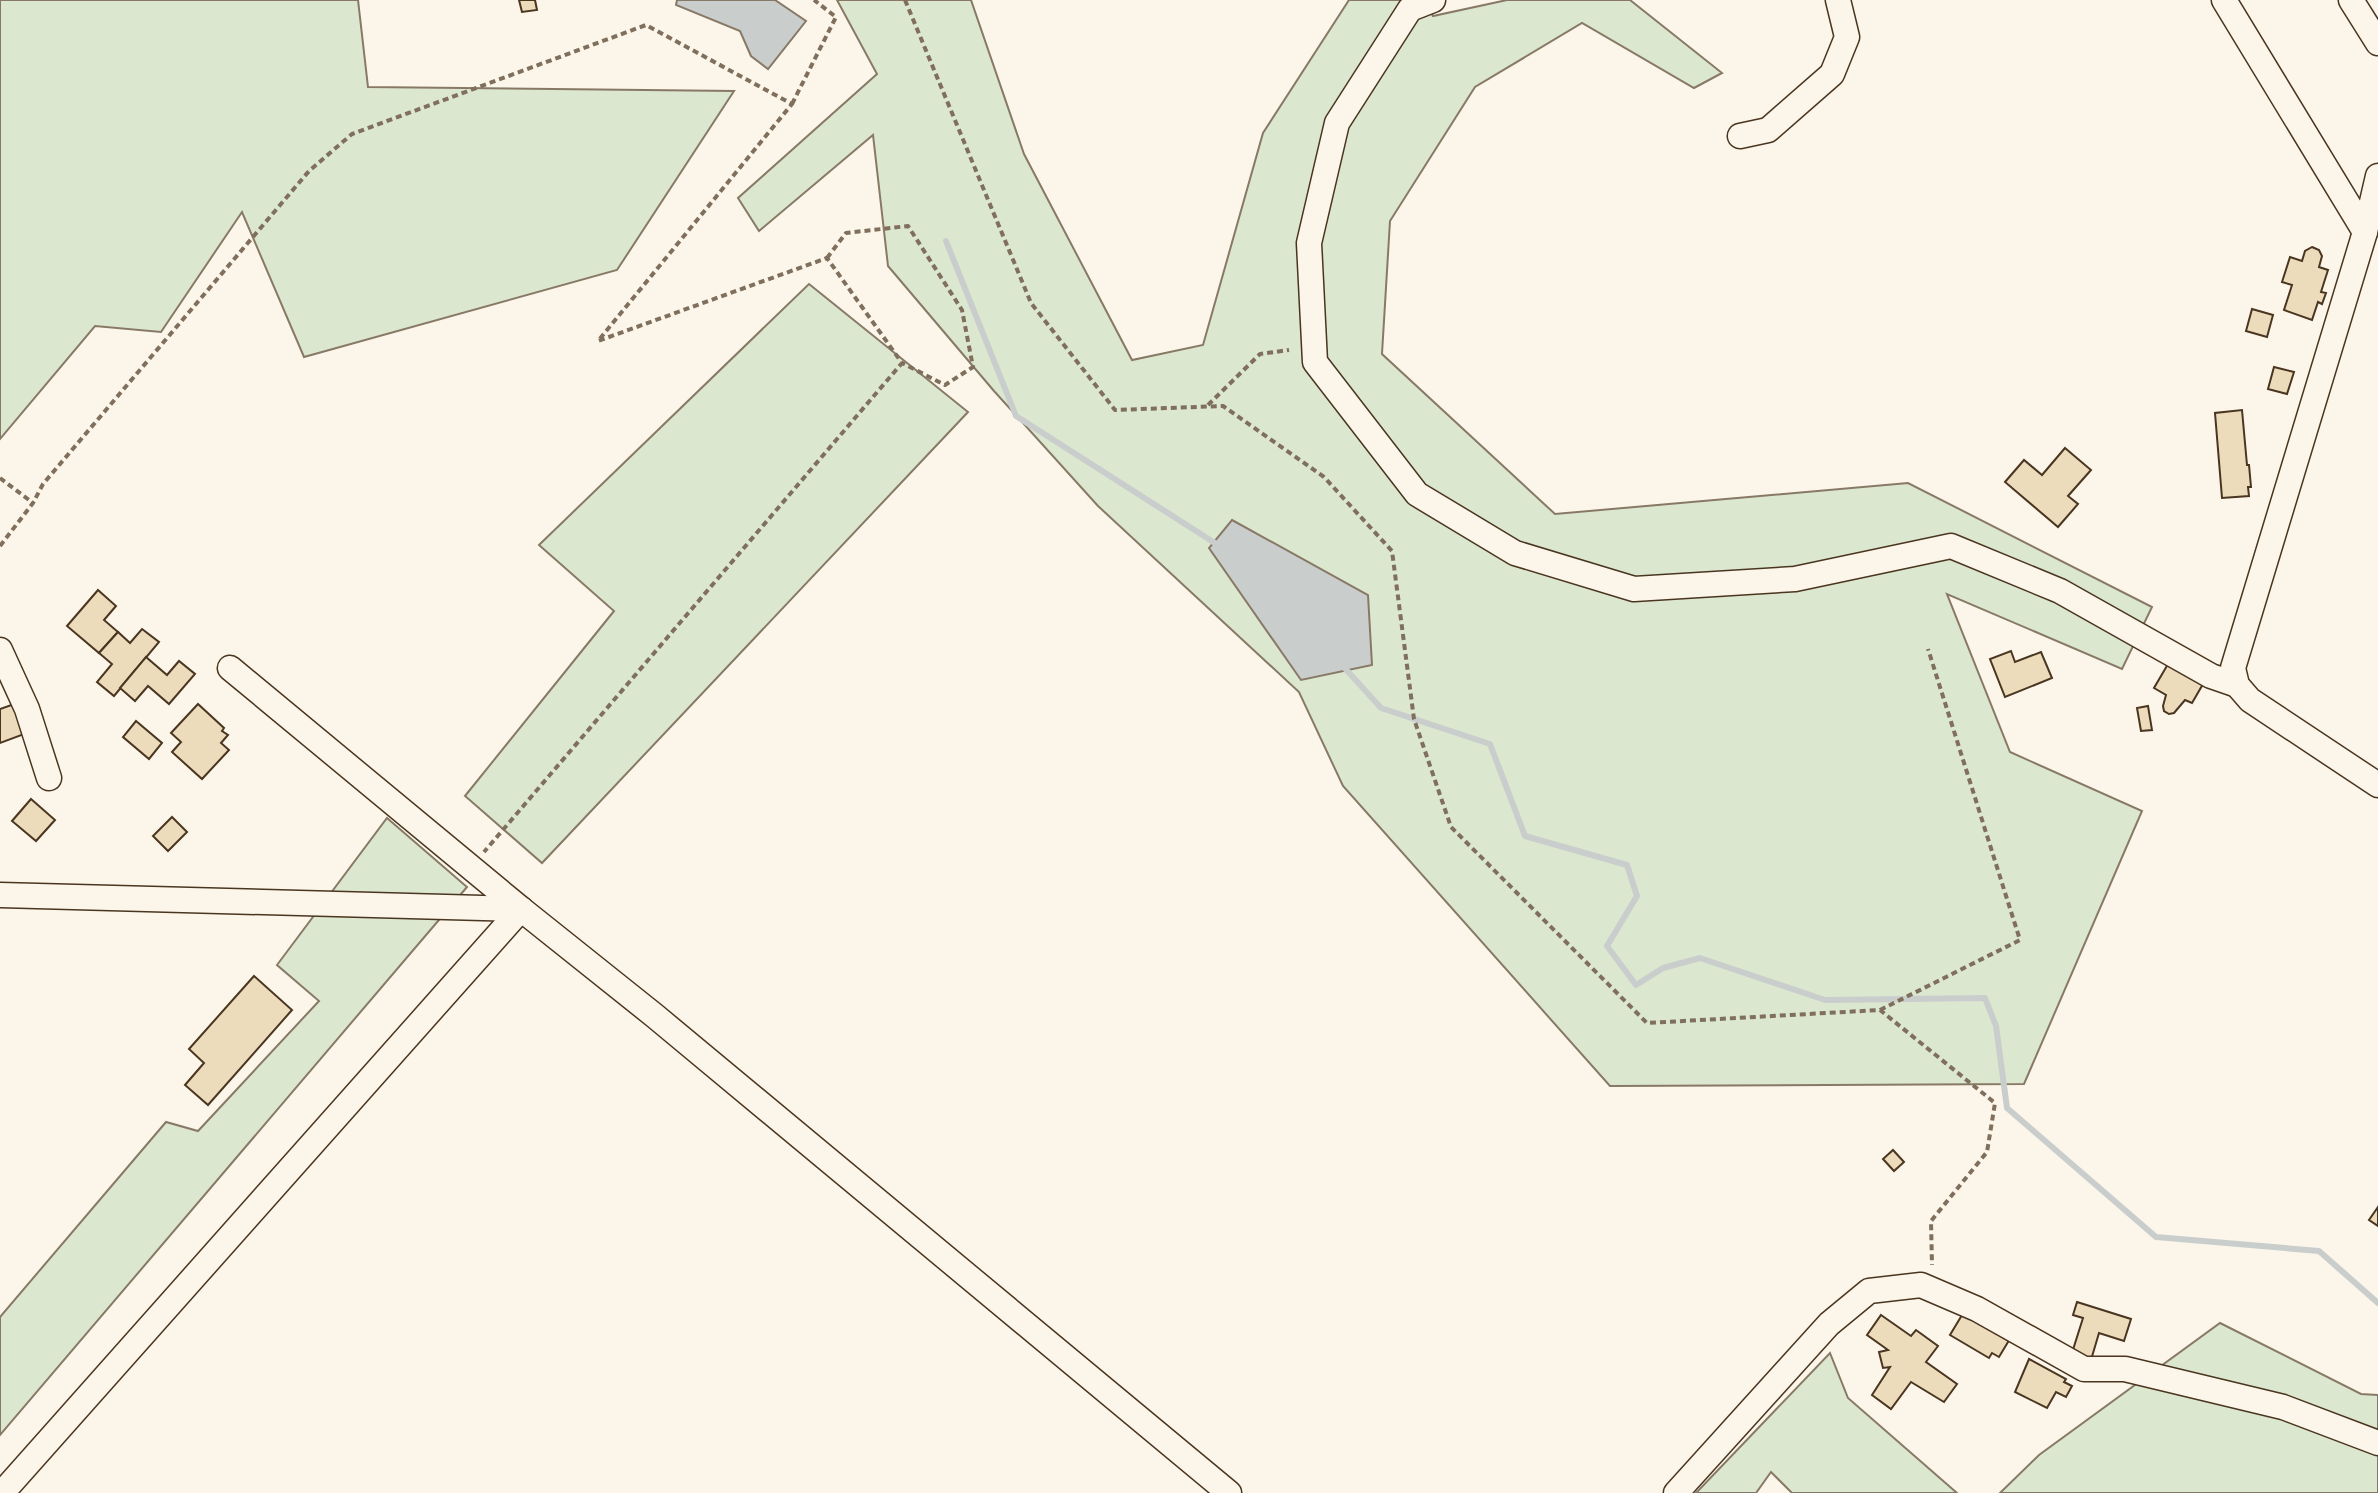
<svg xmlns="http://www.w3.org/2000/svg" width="2378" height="1493" viewBox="0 0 2378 1493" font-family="Cabin,sans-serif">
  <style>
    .green { fill: #dce7d0; stroke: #887966; stroke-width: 2 }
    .water { fill: #c9cecd; stroke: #887966; stroke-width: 2 }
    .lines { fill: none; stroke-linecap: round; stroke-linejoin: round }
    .stream { stroke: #c9cecd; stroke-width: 6 }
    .building { fill: #ecdcbc; stroke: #4a3520; stroke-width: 2 }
    .minor-casing { stroke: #4a3520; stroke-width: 27 }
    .path { stroke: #7f6f5c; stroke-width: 4; stroke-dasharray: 6 4; stroke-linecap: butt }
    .minor { stroke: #fbf6e9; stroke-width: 24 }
  </style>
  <rect width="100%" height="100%" fill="#fbf6e9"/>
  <g class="green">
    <polygon points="0,0 358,0 368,87 734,91 617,270 304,357 242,212 161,332 95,326 0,439"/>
    <polygon points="837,0 971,0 1024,154 1132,360 1203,345 1263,133 1349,0 1424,0 1433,16 1507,0 1630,0 1722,73 1694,88 1582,23 1475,87 1390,221 1382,354 1555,514 1908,483 2152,607 2122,669 1947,594 2010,752 2142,811 2024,1084 1610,1086 1343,786 1299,692 1098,506 994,391 888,266 873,135 759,231 738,198 877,74"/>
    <polygon points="809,284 968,412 542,863 465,796 614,611 539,545"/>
    <polygon points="387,818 467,887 0,1435 0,1317 166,1122 198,1131 319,1001 277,965"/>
    <polygon points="2220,1323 2361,1394 2378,1395 2378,1493 2000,1493 2039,1455"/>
    <polygon points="1830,1353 1848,1398 1957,1493 1792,1493 1771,1472 1756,1493 1696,1493"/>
  </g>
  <g class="water">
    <polygon points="677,0 775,0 806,21 768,69 751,56 740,31 676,5"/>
    <polygon points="1232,520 1368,595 1372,665 1301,680 1209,548"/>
  </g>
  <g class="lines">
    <g class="stream">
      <polyline points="946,241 1016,416 1218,545"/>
      <polyline points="1341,664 1381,708 1490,744 1525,836 1627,865 1637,896 1607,946 1636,985 1663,968 1700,958 1825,1000 1985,998 1996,1026 2007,1108 2156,1237 2319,1251 2378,1303"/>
    </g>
  </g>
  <g class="building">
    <polygon points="519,0 535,0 537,10 522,12"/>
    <polygon points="2312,247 2319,250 2322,256 2319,267 2328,270 2321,292 2326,293 2322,304 2318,302 2312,320 2284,310 2292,285 2282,282 2290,257 2302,261 2305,251"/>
    <polygon points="2252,309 2273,315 2267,337 2246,331"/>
    <polygon points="2274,367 2294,372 2287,394 2268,389"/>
    <polygon points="2242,410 2247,465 2249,465 2251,487 2248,487 2249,496 2222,498 2215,413"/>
    <polygon points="2065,448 2091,470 2068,496 2078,504 2058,527 2005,482 2024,460 2042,475"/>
    <polygon points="98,590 116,606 104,620 118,632 99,653 67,626"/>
    <polygon points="142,629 159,642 114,696 97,682 112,664 99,653 118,632 130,643"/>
    <polygon points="2011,651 2015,662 2041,652 2052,678 2005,697 1990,659"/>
    <polygon points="146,657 167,675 179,661 195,674 169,704 148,686 135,701 120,688"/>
    <polygon points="2168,664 2203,684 2192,703 2185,700 2174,713 2169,714 2164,711 2163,706 2166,695 2154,688"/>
    <polygon points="17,703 27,733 0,743 0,709"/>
    <polygon points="198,704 224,728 222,731 228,735 221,743 229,750 202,779 172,752 181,742 171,733"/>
    <polygon points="2148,706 2152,730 2141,731 2137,708"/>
    <polygon points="136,721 162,743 149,759 123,737"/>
    <polygon points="31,799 55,820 36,841 12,821"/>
    <polygon points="172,817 187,832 168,851 153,836"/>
    <polygon points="254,976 292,1010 208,1105 185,1085 204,1063 189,1049"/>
    <polygon points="1893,1150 1904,1162 1894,1171 1883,1159"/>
    <polygon points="2378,1207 2378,1226 2369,1220"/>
    <polygon points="2077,1302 2131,1319 2124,1341 2099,1333 2091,1360 2072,1353 2083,1318 2073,1315"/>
    <polygon points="1965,1310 2011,1337 1999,1357 1992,1353 1989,1358 1950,1335"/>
    <polygon points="1881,1315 1911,1336 1916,1330 1938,1346 1926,1362 1957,1384 1944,1402 1911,1382 1891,1409 1872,1395 1890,1367 1883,1368 1879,1352 1888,1350 1867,1335"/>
    <polygon points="2029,1359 2066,1379 2064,1382 2072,1386 2066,1397 2056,1392 2047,1408 2015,1392"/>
  </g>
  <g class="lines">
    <g class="minor-casing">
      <g id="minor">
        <polyline points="1433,0 1410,9 1337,123 1309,243 1315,362 1417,494 1515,553 1634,589 1795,579 1951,546 2060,591 2211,676 2237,685"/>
        <polyline points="2224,0 2365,232"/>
        <polyline points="2351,0 2378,43"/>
        <polyline points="1740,136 1768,130 1832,74 1847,37 1838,0"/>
        <polyline points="2378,176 2365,232 2233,668 2237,685 2250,700 2378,785"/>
        <polyline points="0,650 27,709 49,778"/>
        <polyline points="230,668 521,909"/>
        <polyline points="0,895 521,909"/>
        <polyline points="2,1493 521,909 655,1016 1229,1493"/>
        <polyline points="1676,1493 1829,1324 1869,1291 1921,1285 1977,1309 2084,1369 2125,1369 2283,1407 2378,1443"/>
      </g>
    </g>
    <g class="path">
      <polyline points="905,0 1031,303 1115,410 1223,406 1324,477 1392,551 1414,719 1451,827 1647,1023 1880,1010 1995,1103 1987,1152 1931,1221 1932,1265"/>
      <polyline points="792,104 836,17 814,0"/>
      <polyline points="827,258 846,233 908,226 962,310 973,367 945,385 902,363"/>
      <polyline points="1208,405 1260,354 1289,350"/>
      <polyline points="0,478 33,503"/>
      <polyline points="0,546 33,503 43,484 309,171 352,134 646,25 792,104 598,341 827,258 902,363 484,852"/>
      <polyline points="1880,1010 2020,940 1928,649"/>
    </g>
    <use href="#minor" class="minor"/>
  </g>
</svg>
